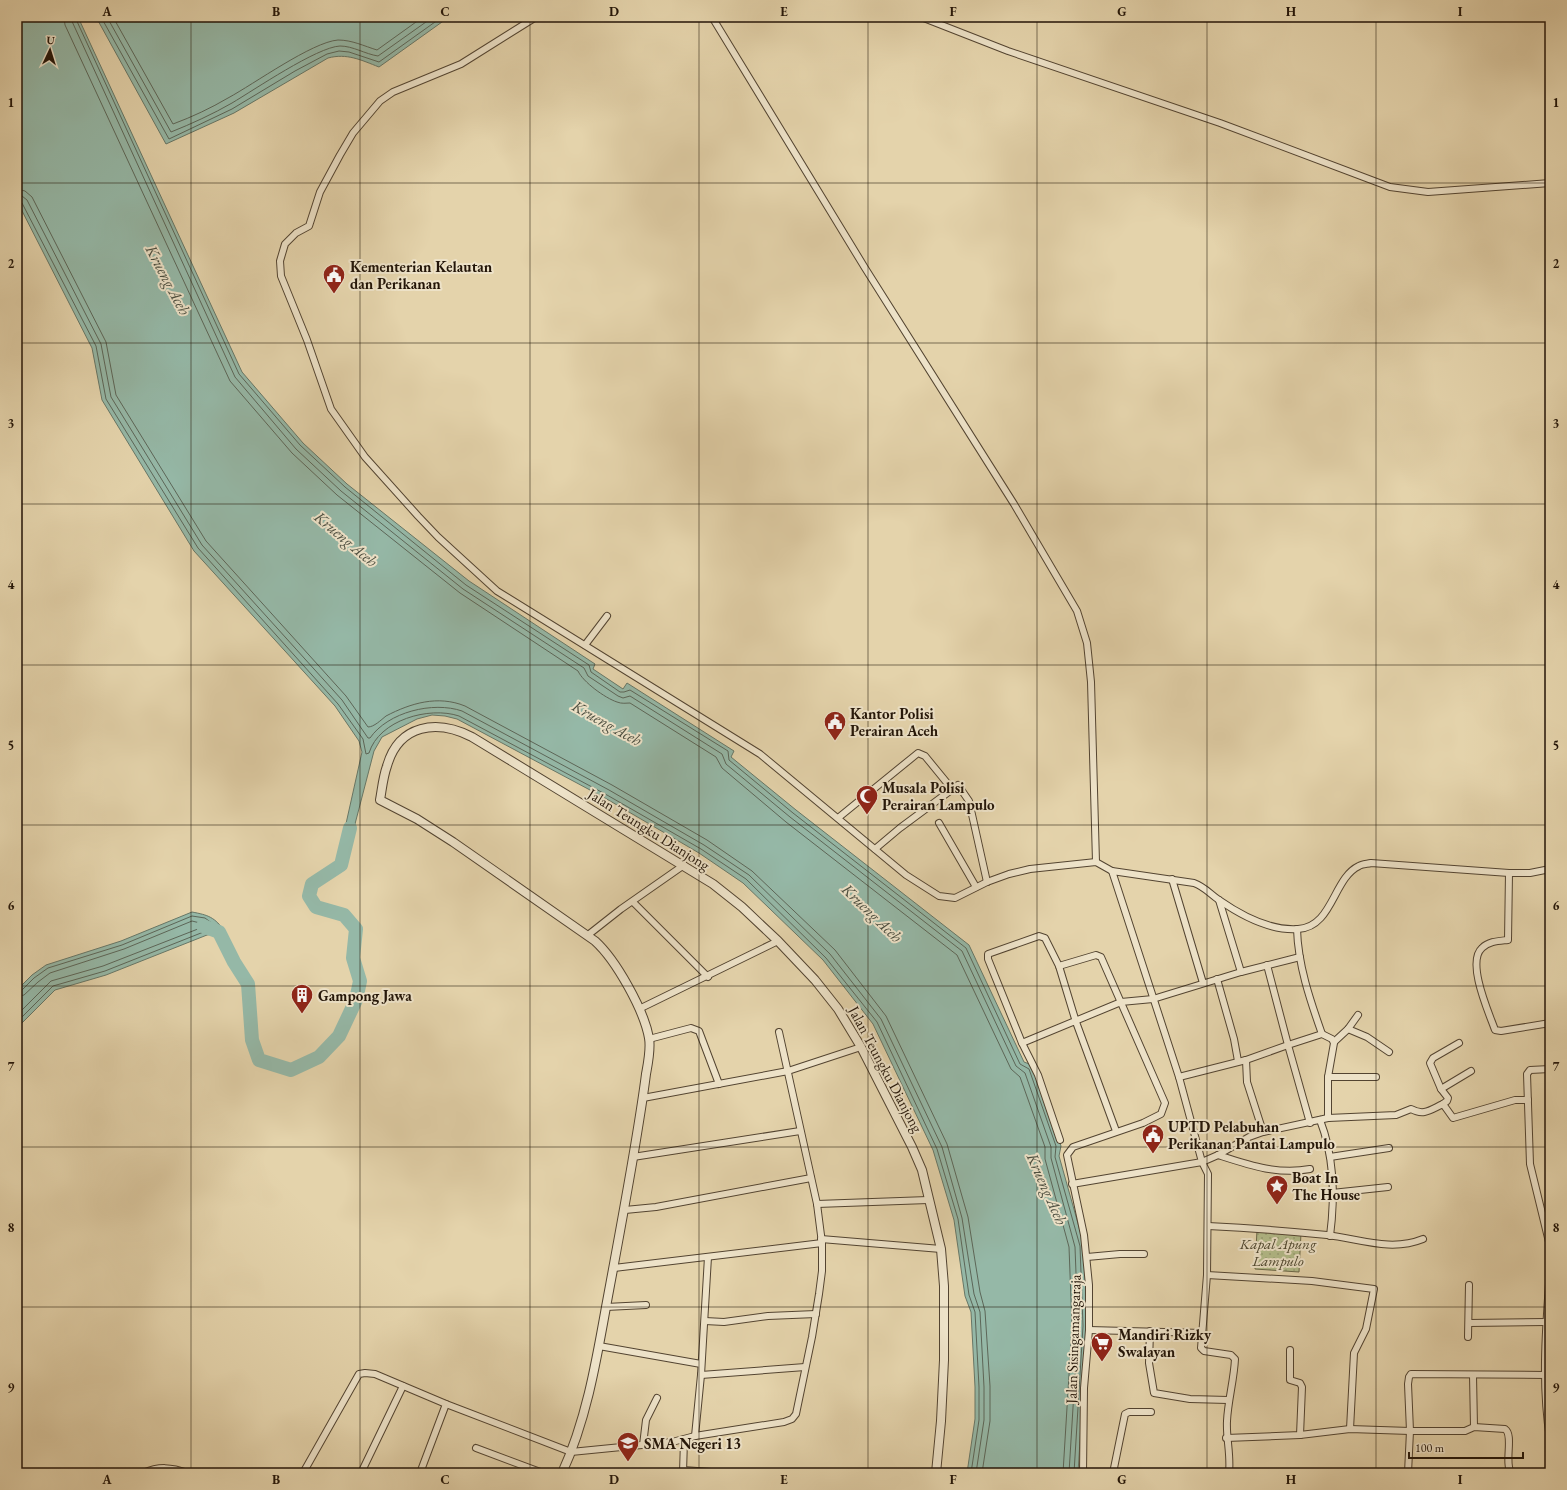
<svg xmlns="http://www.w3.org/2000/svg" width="1567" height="1490" viewBox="0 0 1567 1490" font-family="'EB Garamond',serif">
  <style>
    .park { fill: url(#park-dots); stroke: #6b6849 }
    .water { fill: #95b8a7; stroke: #677767 }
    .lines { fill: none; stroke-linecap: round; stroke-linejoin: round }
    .shore { stroke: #5c6658; stroke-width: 1 }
    .river { stroke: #95b8a7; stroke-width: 14 }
    .minor-casing { stroke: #534431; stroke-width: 8 }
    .tertiary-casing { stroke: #534431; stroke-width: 10 }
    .minor { stroke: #ede2c8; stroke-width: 6 }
    .tertiary { stroke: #ede2c8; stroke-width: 8 }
    .grid { fill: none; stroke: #231508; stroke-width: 1; stroke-opacity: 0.55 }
    .labels { text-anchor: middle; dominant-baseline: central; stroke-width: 4; stroke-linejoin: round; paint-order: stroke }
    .poi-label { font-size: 15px; font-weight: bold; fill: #231508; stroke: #ede2c8; text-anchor: start }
    .street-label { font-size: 15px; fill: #231508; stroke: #ede2c8 }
    .park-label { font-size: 15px; font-style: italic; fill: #4e472f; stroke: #ede2c8 }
    .water-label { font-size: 16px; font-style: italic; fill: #4b4e40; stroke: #ede2c8 }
    .neatline { fill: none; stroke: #231508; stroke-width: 1.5 }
    .grid-label { font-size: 13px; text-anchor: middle; font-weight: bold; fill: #231508 }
  </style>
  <defs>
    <pattern id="park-dots" width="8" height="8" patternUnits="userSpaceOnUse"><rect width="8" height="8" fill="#b3bc8a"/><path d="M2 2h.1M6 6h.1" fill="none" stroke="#9aa176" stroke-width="1.8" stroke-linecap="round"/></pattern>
  </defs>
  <rect width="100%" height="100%" fill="#e4d3ab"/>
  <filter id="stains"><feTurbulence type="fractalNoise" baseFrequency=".005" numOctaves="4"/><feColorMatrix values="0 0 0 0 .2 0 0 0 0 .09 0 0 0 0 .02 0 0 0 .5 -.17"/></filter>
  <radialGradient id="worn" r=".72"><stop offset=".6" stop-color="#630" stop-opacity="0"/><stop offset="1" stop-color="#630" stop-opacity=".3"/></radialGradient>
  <polygon class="park" points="1257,1230 1301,1233 1299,1272 1255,1269"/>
  <g class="water">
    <polygon points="17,17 78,17 242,372 303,443 347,484 469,581 595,664 593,669 623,689 627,683 734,751 731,757 796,810 969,945 1024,1062 1032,1065 1061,1146 1059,1156 1084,1245 1087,1326 1078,1473 967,1473 975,1419 975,1387 971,1312 965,1296 954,1220 933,1150 873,1024 823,960 743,883 699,853 605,798 457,719 445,716 432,715 417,719 382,737 374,751 349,847 341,846 362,752 359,741 335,706 194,551 102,400 92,348 17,201"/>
    <path d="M96 17H449L379 67C361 60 347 53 328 58L234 113 166 144Z"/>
    <path d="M192 912C208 915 215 917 225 932L207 935 106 975 55 990 17 1028V990L32 975 46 965 121 941Z"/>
  </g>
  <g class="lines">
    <g class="shore">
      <path d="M64 17 65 25 230 381 292 453 337 495 460 593 578 671C583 682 605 698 617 702 622 704 626 703 630 703L716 757 722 768 786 822 957 955 1011 1069 1020 1077 1045 1147V1159L1069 1247 1072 1326 1063 1473"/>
      <polyline points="70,17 235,377 296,449 341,491 463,589 584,668 588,676 618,696 623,698 630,696 722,754 726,764 790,817 962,951 1016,1066 1025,1073 1051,1147 1051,1158 1075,1247 1078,1326 1069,1473"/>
      <polyline points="75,17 239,374 300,445 345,487 466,585 589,665 591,672 620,692 624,692 630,690 728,751 729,760 793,813 966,948 1020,1064 1029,1069 1056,1146 1055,1157 1080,1246 1083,1326 1074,1473"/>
      <polyline points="101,17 169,139 232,109 295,71 327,54 339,51 349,52 379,62 442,17"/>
      <path d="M107 17 171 132C191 124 213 114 232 103 254 90 317 47 340 46 353 46 365 54 378 56L433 17"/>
      <path d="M113 17 173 124C192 117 211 108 228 98 254 84 312 42 338 40 352 40 364 46 377 50L423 17"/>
      <path d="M17 189 25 191 32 197 106 342 116 395 206 541 346 696 368 727C374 727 381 720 386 716 411 703 438 695 465 706L612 785 707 840 752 871 835 950 886 1016 947 1144 968 1217 980 1292 985 1311 990 1386V1421L982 1473"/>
      <path d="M17 195 22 196 27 200 101 344 111 397 202 545 342 700 368 738H370C388 712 433 701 462 711L609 790 704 845 749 875 830 954 881 1019 942 1147 962 1218 974 1294 980 1312 984 1387V1420L976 1473"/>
      <path d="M17 200 22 203 96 346 106 399 198 548 338 704 363 739 366 754 369 753C379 720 429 706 459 716L607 795 701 849 746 879 826 958 877 1022 937 1149 958 1219 969 1295 975 1312 979 1387V1420L971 1473"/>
      <polyline points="17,992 21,991 34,978 48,968 122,945 192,916 205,918 217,927 216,929 206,931 105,971 53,986 17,1022"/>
      <polyline points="17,997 24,995 38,982 50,973 124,949 192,921 204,924 203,927 103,966 51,981 17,1015"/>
    </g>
    <polyline class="river" points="203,926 219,932 234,962 248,984 252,1040 259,1060 291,1070 319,1057 339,1036 356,1000 360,981 353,958 356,929 344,915 316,907 309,896 312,884 341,865 350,828"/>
    <g class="minor-casing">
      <g id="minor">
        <polyline points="536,17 461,64 393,92 380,101 353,133 340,155 320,192 309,226 296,233 285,244 280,261 281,276 307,340 331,409 365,457 418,516 438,537 497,591 760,754 906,875 939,896 955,898 987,882 1009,874 1030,869 1096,862 1112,871"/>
        <polyline points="712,17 865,268 1014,504 1077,611 1087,643 1091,682 1096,862"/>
        <polyline points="921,17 1008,51 1220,123 1390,187 1428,192 1550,183"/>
        <polyline points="585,645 607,616"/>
        <polyline points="838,818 918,753 925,756 952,789"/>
        <polyline points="939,823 976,887"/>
        <polyline points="875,849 900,828 958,785 969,801 987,882"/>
        <path d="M1509 873 1508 940C1499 941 1489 941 1482 948 1466 962 1489 1013 1495 1030L1501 1031 1550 1023"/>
        <polyline points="1172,879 1203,983"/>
        <polyline points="1219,900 1241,972"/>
        <polyline points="633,902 708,977"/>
        <path d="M1297 929C1298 965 1310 1000 1322 1034"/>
        <polyline points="588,935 621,909 684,865"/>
        <polyline points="1059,966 1096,955 1101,957 1165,1103 1161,1114 1143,1123 1073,1147 1067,1155 1084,1235 1089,1285 1089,1330 1084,1388 1083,1473"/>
        <polyline points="1217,979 1234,1039 1238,1061"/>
        <polyline points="639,1009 778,941"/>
        <polyline points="1348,1029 1367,1037 1389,1052"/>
        <polyline points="649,1039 691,1028 699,1031 719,1084"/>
        <polyline points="1334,1042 1348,1029 1358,1015"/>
        <polyline points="1022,1043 1038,1075 1060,1140"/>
        <polyline points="1246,1060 1247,1082 1263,1132"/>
        <polyline points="1550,1069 1530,1070 1527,1074 1530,1164 1550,1246"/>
        <polyline points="1179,1077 1246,1060 1288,1045 1267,965"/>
        <polyline points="1328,1077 1376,1077"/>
        <polyline points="1441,1089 1471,1071"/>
        <polyline points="643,1098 788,1071 861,1047"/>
        <polyline points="1443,1104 1447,1101 1448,1098 1441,1089 1430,1063 1433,1058 1459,1043"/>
        <path d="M1320 1120C1334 1156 1335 1198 1330 1236"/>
        <polyline points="1310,1123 1288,1045 1322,1034 1332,1039 1334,1043 1328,1077 1328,1118"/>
        <polyline points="1116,1131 1076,1022 1059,966 1045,938 1039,936 988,954 988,959 1022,1043 1121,1002 1153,999 1241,972 1300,957"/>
        <path d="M1218 1155C1249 1165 1277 1175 1310 1169"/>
        <polyline points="633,1157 800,1131"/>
        <polyline points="1330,1157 1389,1148"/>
        <path d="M1072 1184 1202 1162 1218 1155 1249 1137 1263 1132 1328 1118 1396 1115 1411 1109C1424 1116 1430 1110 1443 1104L1453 1118 1515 1100H1528"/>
        <polyline points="1332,1193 1388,1187"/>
        <polyline points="817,1204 928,1200"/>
        <polyline points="625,1210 656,1207 811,1178"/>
        <path d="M1208 1226C1248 1228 1288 1231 1327 1235 1360 1239 1391 1252 1423 1239"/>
        <polyline points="821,1239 941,1249"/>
        <polyline points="1087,1257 1120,1254 1144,1254"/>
        <polyline points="614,1268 822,1243"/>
        <path d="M1550 1270C1546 1326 1541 1383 1550 1439"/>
        <polyline points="1207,1275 1312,1281 1374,1289 1366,1329 1354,1353 1350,1429"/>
        <polyline points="606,1307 646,1305"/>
        <polyline points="705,1321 724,1322 768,1316 816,1314"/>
        <polyline points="1469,1323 1546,1322"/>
        <polyline points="1089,1330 1202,1333"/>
        <polyline points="1150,1331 1149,1363 1154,1393 1190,1399 1228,1400"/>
        <polyline points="1468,1337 1469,1285"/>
        <polyline points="599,1346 701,1364"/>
        <polyline points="1290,1350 1290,1380 1300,1383 1302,1387 1300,1435"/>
        <polyline points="701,1375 805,1367"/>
        <polyline points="1473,1375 1474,1427"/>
        <polyline points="695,1436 701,1375 708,1257"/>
        <path d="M1226 1438 1300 1435 1350 1429 1410 1431H1465L1474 1427 1505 1429C1514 1435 1504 1462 1511 1473"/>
        <polyline points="643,1445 646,1420 657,1398"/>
        <polyline points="476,1448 543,1473"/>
        <polyline points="683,1470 725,1473"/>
        <polyline points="683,1472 684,1440"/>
        <polyline points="1408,1472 1443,1473"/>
        <path d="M143 1473C159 1466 171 1467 188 1473"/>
        <polyline points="303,1473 359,1374 365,1373 375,1374 446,1404 571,1452 672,1442 695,1436 784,1422 792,1419 796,1414 812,1337 819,1294 822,1271 822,1243 817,1204 779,1032"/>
        <polyline points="361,1473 403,1386"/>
        <polyline points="420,1473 446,1404"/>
        <polyline points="1113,1473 1125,1414 1129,1412 1151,1412"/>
        <path d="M1229 1473C1231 1455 1226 1438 1227 1421 1228 1400 1234 1380 1235 1359L1231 1355 1204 1351 1201 1348 1207 1275 1208 1174 1202 1162 1179 1077 1112 871 1194 883C1205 887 1210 894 1219 900 1242 916 1270 931 1298 929 1333 927 1333 878 1359 866 1362 864 1367 864 1371 863L1509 873H1530L1550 869"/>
        <polyline points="1408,1473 1410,1431 1408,1384 1409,1377 1411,1374 1546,1375"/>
      </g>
    </g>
    <g class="tertiary-casing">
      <path id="tertiary" d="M562 1473C586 1421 596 1363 606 1307 616 1253 626 1200 635 1146 639 1122 643 1098 646 1074 648 1063 651 1049 649 1038 644 1010 616 960 595 941L453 842 417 819 380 800C382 789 383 777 387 766 399 724 437 719 472 737L713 884 742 907 778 941 815 980 838 1009 861 1047 912 1147 922 1170 941 1249 944 1286V1360L941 1421 936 1473"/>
    </g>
    <use href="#minor" class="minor"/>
    <use href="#tertiary" class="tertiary"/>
  </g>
  <path class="grid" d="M191 17V1473M360 17V1473M530 17V1473M699 17V1473M868 17V1473M1037 17V1473M1207 17V1473M1376 17V1473M17 183H1550M17 343H1550M17 504H1550M17 665H1550M17 825H1550M17 986H1550M17 1147H1550M17 1307H1550"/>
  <defs>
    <g id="civic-pin" transform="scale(1.15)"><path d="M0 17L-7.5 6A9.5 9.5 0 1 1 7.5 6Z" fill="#8f2418" stroke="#ede2c8"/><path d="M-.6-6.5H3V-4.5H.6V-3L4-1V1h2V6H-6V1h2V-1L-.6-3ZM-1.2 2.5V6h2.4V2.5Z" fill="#fff"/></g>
    <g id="mosque-pin" transform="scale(1.15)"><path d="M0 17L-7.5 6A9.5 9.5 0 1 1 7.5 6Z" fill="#8f2418" stroke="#ede2c8"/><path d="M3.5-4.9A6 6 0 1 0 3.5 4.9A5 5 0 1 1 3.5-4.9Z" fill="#fff"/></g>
    <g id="building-pin" transform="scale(1.15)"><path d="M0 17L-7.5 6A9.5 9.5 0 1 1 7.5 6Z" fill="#8f2418" stroke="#ede2c8"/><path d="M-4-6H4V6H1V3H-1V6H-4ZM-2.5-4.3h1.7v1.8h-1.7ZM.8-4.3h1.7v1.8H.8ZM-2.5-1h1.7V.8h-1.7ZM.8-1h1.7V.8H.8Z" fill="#fff"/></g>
    <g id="sight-pin" transform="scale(1.15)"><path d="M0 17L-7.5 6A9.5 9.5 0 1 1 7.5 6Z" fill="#8f2418" stroke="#ede2c8"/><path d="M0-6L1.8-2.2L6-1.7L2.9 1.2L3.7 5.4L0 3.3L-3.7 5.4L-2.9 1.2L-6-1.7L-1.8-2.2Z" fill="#fff"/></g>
    <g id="supermarket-pin" transform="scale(1.15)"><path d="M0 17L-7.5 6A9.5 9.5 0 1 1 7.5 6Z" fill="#8f2418" stroke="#ede2c8"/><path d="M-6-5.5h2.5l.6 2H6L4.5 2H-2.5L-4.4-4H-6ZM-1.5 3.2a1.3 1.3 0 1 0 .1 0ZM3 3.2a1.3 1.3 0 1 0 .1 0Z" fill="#fff"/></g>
    <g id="school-pin" transform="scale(1.15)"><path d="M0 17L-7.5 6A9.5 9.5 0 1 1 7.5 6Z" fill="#8f2418" stroke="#ede2c8"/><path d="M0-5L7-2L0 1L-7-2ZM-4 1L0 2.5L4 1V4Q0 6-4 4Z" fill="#fff"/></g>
  </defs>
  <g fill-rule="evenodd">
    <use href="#civic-pin" x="334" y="275"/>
    <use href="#civic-pin" x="835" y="722"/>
    <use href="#mosque-pin" x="867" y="796"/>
    <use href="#building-pin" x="302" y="995"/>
    <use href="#civic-pin" x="1153" y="1135"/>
    <use href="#sight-pin" x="1277" y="1186"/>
    <use href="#supermarket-pin" x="1102" y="1343"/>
    <use href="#school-pin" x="628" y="1443"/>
  </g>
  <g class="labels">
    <g class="poi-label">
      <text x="350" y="266">Kementerian Kelautan<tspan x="350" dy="17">dan Perikanan</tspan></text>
      <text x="850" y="713">Kantor Polisi<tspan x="850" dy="17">Perairan Aceh</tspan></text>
      <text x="882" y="787">Musala Polisi<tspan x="882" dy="17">Perairan Lampulo</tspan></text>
      <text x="318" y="995">Gampong Jawa</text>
      <text x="1168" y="1126">UPTD Pelabuhan<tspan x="1168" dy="17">Perikanan Pantai Lampulo</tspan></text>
      <text x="1292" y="1177">Boat In<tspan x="1292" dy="17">The House</tspan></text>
      <text x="1118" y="1334">Mandiri Rizky<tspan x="1118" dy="17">Swalayan</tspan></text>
      <text x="644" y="1443">SMA Negeri 13</text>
    </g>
    <g class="street-label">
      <text transform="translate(649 829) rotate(32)">Jalan Teungku Dianjong</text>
      <text transform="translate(886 1069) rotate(62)">Jalan Teungku Dianjong</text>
      <text transform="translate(1073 1339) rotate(-88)">Jalan Sisingamangaraja</text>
    </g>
    <g class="park-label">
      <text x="1278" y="1243">Kapal Apung<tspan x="1278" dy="17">Lampulo</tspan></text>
    </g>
    <g class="water-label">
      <text transform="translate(168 280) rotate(62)">Krueng Aceh</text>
      <text transform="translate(346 539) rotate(40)">Krueng Aceh</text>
      <text transform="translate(607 723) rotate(29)">Krueng Aceh</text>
      <text transform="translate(872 913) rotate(44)">Krueng Aceh</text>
      <text transform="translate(1047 1189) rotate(66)">Krueng Aceh</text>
    </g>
  </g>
  <rect width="1567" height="1490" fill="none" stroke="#e4d3ab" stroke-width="44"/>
  <g transform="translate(50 50) rotate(4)" stroke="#ede2c8" stroke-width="3" paint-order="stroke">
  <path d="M0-3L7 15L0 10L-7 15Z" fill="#231508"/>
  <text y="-6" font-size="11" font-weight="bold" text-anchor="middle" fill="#231508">U</text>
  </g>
  <path d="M1409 1452v6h114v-6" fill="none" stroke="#231508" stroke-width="2"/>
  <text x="1415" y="1452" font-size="12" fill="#231508" stroke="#ede2c8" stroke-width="3" paint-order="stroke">100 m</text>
  <rect x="22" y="22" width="1523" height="1446" class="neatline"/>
  <g class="grid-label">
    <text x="107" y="16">A</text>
    <text x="276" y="16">B</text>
    <text x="445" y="16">C</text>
    <text x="614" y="16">D</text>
    <text x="784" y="16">E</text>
    <text x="953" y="16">F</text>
    <text x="1122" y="16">G</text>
    <text x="1291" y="16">H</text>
    <text x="1460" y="16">I</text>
    <text x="11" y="107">1</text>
    <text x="1556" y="107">1</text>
    <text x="11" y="268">2</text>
    <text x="1556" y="268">2</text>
    <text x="11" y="428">3</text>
    <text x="1556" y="428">3</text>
    <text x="11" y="589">4</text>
    <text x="1556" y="589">4</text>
    <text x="11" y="750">5</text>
    <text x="1556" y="750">5</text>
    <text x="11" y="910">6</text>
    <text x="1556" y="910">6</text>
    <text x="11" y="1071">7</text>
    <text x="1556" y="1071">7</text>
    <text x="11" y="1232">8</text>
    <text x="1556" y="1232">8</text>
    <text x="11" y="1392">9</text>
    <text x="1556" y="1392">9</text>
    <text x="107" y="1484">A</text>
    <text x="276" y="1484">B</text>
    <text x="445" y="1484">C</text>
    <text x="614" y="1484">D</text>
    <text x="784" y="1484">E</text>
    <text x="953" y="1484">F</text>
    <text x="1122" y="1484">G</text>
    <text x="1291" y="1484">H</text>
    <text x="1460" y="1484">I</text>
  </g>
  <rect width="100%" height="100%" filter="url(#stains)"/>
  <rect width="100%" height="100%" fill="url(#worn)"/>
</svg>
